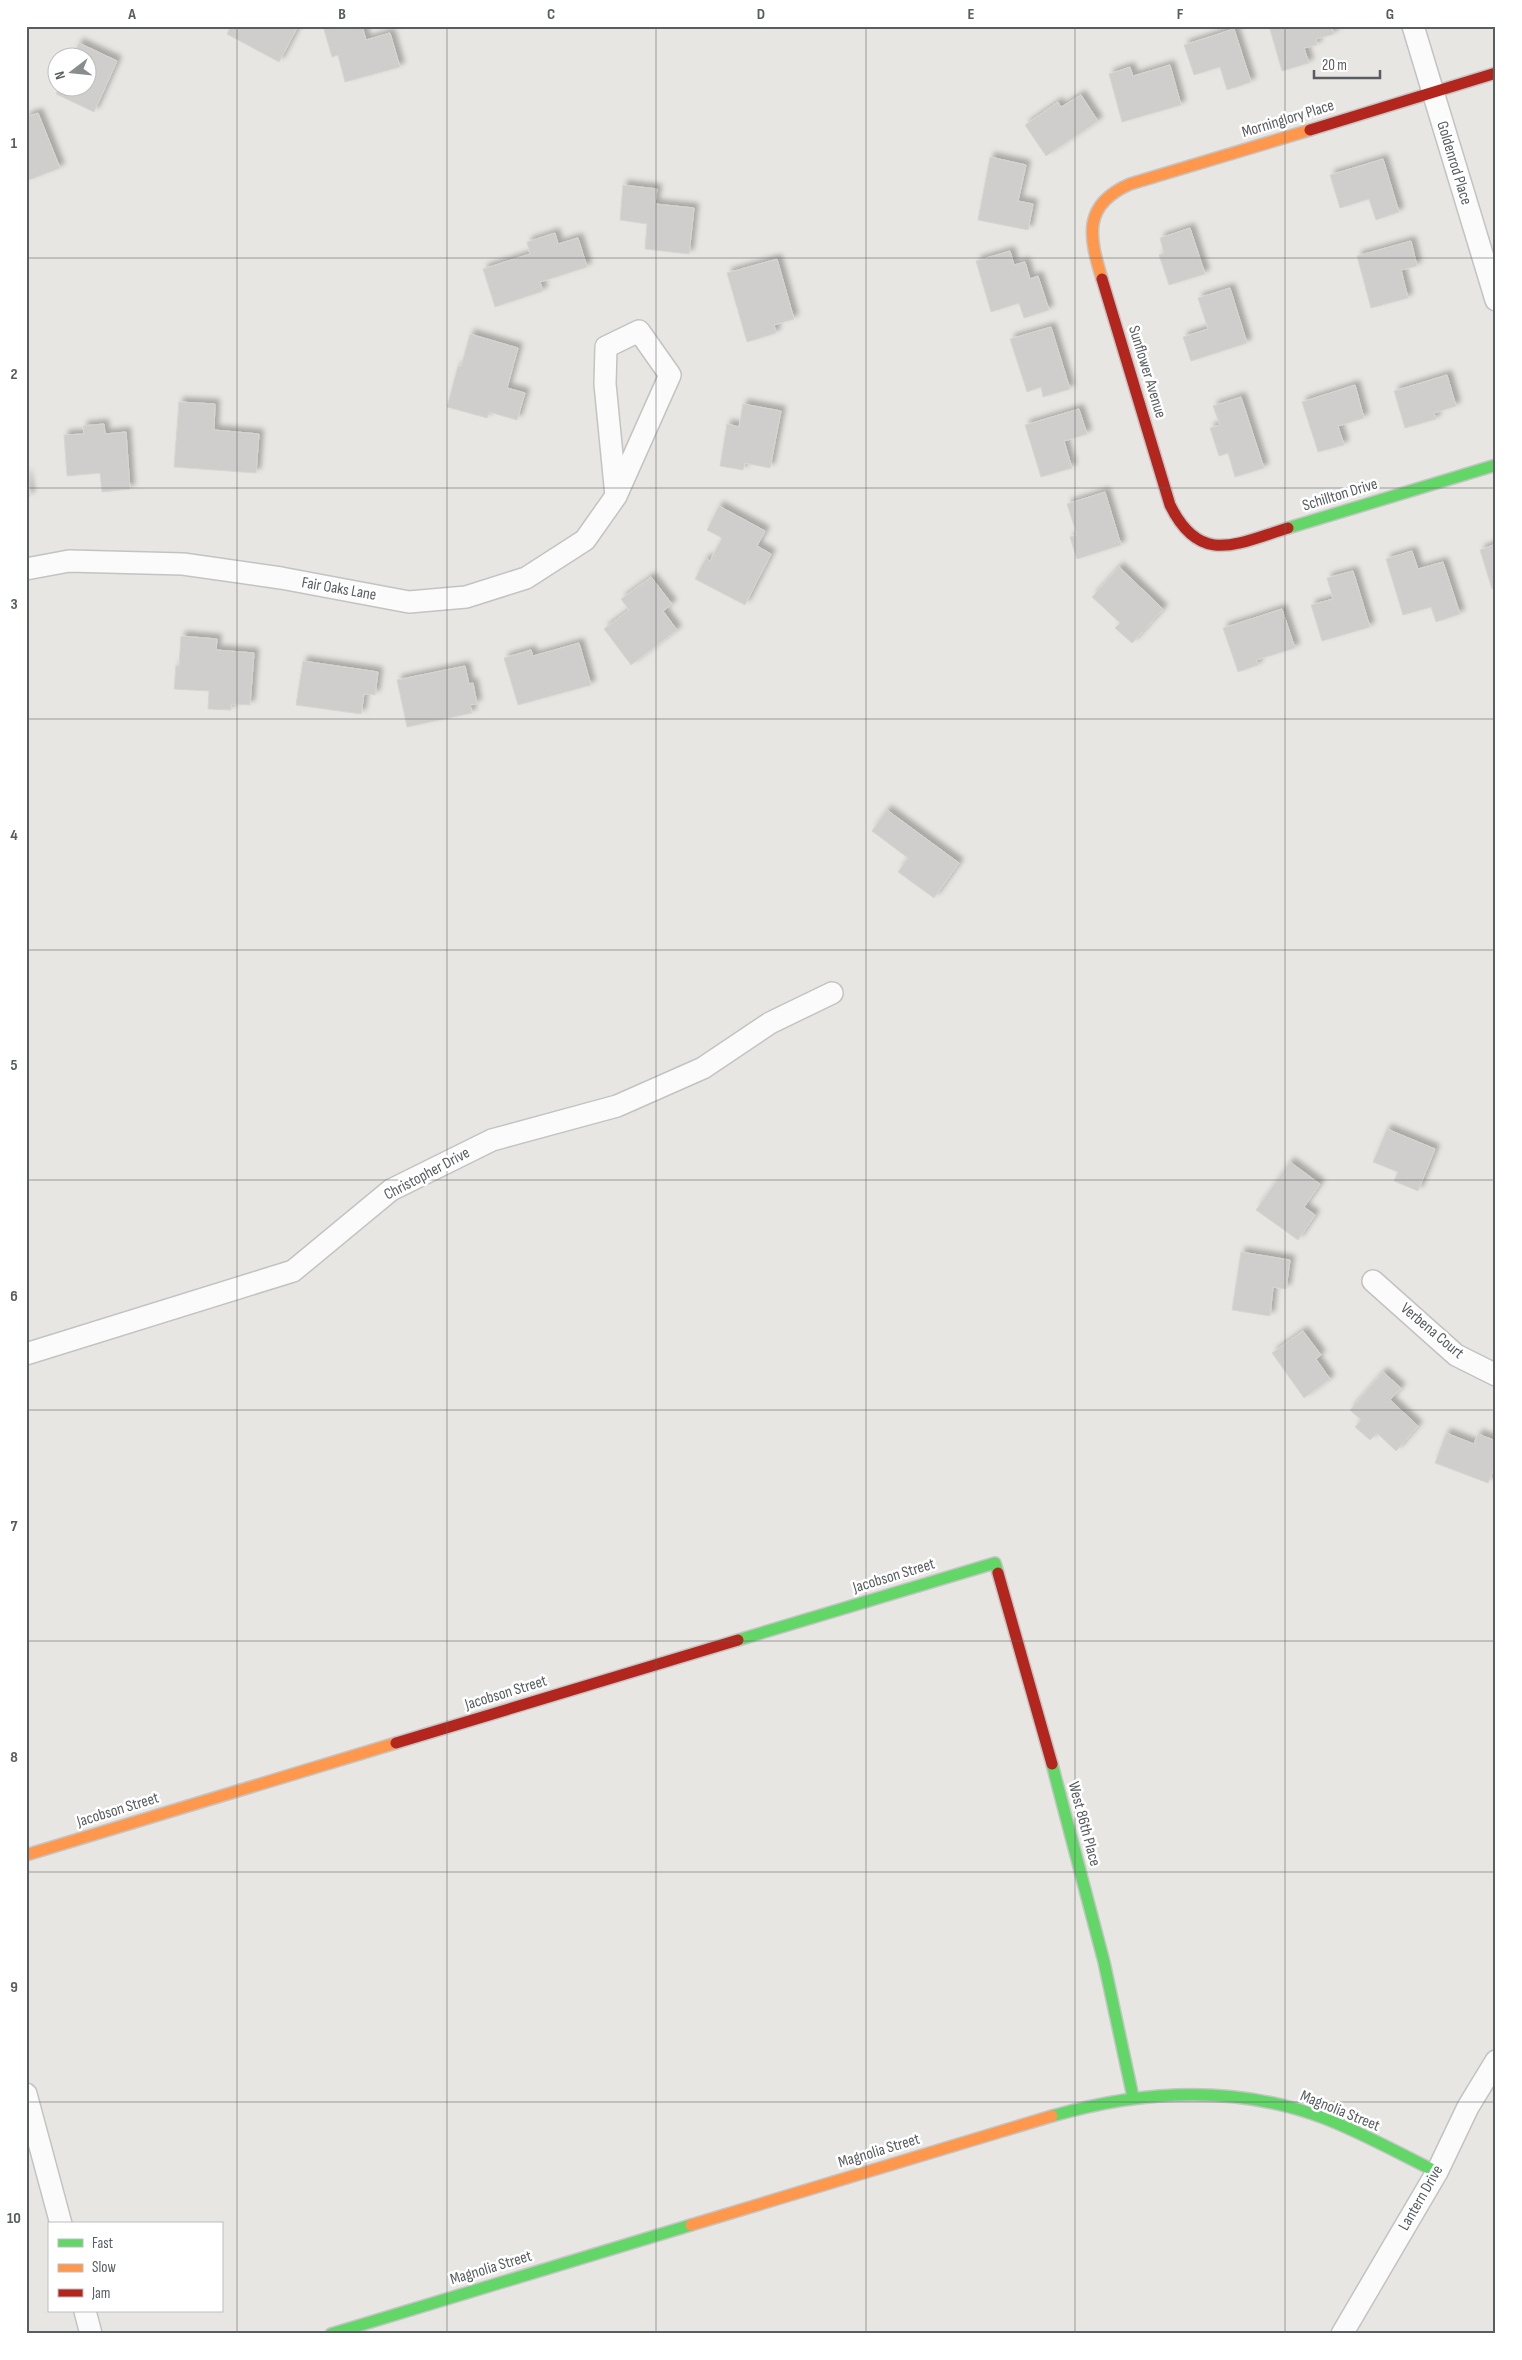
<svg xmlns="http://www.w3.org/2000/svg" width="1522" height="2360" viewBox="0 0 1522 2360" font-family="'Sofia Sans Condensed',sans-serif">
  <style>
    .building { fill: #d0cecc; stroke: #d8d5d1; filter: url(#shadow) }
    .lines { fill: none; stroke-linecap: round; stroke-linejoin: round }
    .street-casing { stroke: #c4c3c3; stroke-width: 24 }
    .fast-casing { stroke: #c4c5c5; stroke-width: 14 }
    .slow-casing { stroke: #c4c5c5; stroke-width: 14 }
    .jam-casing { stroke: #c4c5c5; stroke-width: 14 }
    .street { stroke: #fcfbfb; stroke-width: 21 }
    .fast { stroke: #63d668; stroke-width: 11 }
    .slow { stroke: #ff974d; stroke-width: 11 }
    .jam { stroke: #b3261e; stroke-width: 11 }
    .grid { fill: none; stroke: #585d61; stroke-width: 1; stroke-opacity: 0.55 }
    .labels { text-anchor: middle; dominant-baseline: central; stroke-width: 5; stroke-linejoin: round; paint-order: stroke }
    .street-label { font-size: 16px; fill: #585d61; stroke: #fff }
    .neatline { fill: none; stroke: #585d61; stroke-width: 2 }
    .grid-label { font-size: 16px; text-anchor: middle; font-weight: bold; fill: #585d61 }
  </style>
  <defs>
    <filter id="shadow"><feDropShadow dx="4.5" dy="-4.5" stdDeviation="2.5" flood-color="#0004"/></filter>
  </defs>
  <rect width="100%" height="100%" fill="#e8e6e2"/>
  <g class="building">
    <polygon points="231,26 298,26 279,62 227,34"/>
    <polygon points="323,26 362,26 366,40 390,33 400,67 345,82 338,55 332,57"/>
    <polygon points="1269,26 1331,26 1334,34 1316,39 1317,45 1304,48 1309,63 1282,71"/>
    <polygon points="1234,29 1251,82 1227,90 1220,67 1194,75 1184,45"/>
    <polygon points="79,43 117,61 94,112 56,94 59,88 88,88 88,58 72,58"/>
    <polygon points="1170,65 1181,105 1122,122 1109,74 1130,67 1133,76"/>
    <polygon points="1081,95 1098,121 1046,156 1025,125 1058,102 1061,107"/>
    <polygon points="38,113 60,168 26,181 26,117"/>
    <polygon points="990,157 1026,165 1018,201 1033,204 1028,230 978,220"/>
    <polygon points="1383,159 1399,212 1376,220 1369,199 1340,208 1330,175"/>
    <polygon points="623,185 657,189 655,204 694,208 689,254 645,249 647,224 620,220"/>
    <polygon points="1190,228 1205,274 1169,285 1159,255 1164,253 1160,238"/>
    <polygon points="555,233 558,244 578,238 587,267 540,282 543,291 495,307 483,269 530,254 527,242"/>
    <polygon points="1411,241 1417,266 1401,270 1408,298 1371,308 1357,256"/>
    <polygon points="1010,251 1014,265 1025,262 1030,279 1038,276 1049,310 1024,318 1019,303 991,312 976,261"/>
    <polygon points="777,259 794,319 774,325 776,333 747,342 727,273"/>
    <polygon points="1230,288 1247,343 1191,361 1183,337 1208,329 1198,298"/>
    <polygon points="1051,327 1070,389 1043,397 1041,387 1027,392 1010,339"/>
    <polygon points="470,334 518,348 507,388 525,393 517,420 489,412 487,418 447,407 458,366 461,367"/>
    <polygon points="1447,375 1456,406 1434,413 1436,419 1405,428 1394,391"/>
    <polygon points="1355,385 1364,418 1338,426 1344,445 1318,452 1302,402"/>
    <polygon points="1241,397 1264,468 1235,477 1228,453 1219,456 1210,428 1220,425 1213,406"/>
    <polygon points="179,402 215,404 214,430 259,434 256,473 174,467"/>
    <polygon points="743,404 781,411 770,468 745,463 743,470 720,466 727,424 739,427"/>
    <polygon points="1079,409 1087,434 1064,441 1072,468 1041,477 1025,425"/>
    <polygon points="104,424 105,434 126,432 130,489 102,492 100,473 67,476 64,435 84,434 83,426"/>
    <polygon points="26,474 30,496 26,497"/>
    <polygon points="1105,492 1121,545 1077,559 1070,537 1077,535 1067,504"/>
    <polygon points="719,506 765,531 757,546 771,554 745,605 695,579 706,558 710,561 722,538 707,530"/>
    <polygon points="1496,544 1496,588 1492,589 1480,550"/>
    <polygon points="1412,551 1418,569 1443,562 1460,614 1436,622 1431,607 1403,615 1386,559"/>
    <polygon points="1119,567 1163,609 1132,643 1115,628 1120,623 1092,597"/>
    <polygon points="1353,571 1370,627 1322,641 1311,605 1333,599 1327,578"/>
    <polygon points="651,577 672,604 663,611 677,630 631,665 604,629 629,610 621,599"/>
    <polygon points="1282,609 1295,648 1256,660 1258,665 1238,672 1223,628"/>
    <polygon points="181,636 217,639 216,650 254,653 250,705 231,704 231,710 208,709 209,691 174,689 176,665 179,666"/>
    <polygon points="579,643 591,685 518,705 504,658 531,650 533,656"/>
    <polygon points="303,661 378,672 375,695 364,694 361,714 296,705"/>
    <polygon points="465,666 469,684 473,683 477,704 470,705 472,713 407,727 397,680"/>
    <polygon points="887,810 959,863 934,898 898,872 908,858 872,831"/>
    <polygon points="1387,1129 1435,1149 1418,1191 1394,1181 1398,1172 1373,1162"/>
    <polygon points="1290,1162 1320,1184 1304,1207 1315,1215 1298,1240 1256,1210"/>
    <polygon points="1241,1252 1290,1260 1286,1289 1273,1287 1270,1316 1232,1310"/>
    <polygon points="1303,1331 1321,1355 1316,1359 1330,1379 1304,1398 1272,1353"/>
    <polygon points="1383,1372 1401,1388 1390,1400 1418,1426 1396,1451 1377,1433 1370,1440 1355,1427 1361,1420 1350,1410"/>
    <polygon points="1446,1433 1474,1444 1478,1434 1496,1441 1496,1463 1488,1483 1435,1463"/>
  </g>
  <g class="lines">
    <g class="street-casing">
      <g id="street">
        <polyline points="1413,26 1496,300"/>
        <polyline points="26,569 69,561 183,564 281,578 409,602 466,597 526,578 585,540 616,496 670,375 639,331 606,347 605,384 616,496"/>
        <polyline points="1373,1281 1456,1355 1496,1375"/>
        <polyline points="26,1354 293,1271 391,1190 492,1140 617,1106 703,1068 770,1023 832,993"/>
        <polyline points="26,2094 61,2224"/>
        <polyline points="85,2311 91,2334"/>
        <polyline points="1342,2334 1437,2172 1468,2107 1496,2061"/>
      </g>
    </g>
    <g class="fast-casing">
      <g id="fast">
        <polyline points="1288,528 1496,465"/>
        <polyline points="738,1640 995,1563 998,1573"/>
        <polyline points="1052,1764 1104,1962 1133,2097"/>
        <path d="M1052 2116C1142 2090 1234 2084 1324 2118 1363 2133 1400 2154 1437 2172"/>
        <polyline points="331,2334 691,2225"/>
      </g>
    </g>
    <g class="slow-casing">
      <g id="slow">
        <path d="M1102 279C1089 236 1082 205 1130 184L1310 130"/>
        <polyline points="26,1855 396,1743"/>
        <polyline points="691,2225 1052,2116"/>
      </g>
    </g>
    <g class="jam-casing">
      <g id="jam">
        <polyline points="1310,130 1496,73"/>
        <path d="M1102 279 1170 505C1200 566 1236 544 1288 528"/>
        <polyline points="998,1573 1052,1764"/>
        <polyline points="396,1743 738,1640"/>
      </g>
    </g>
    <use href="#street" class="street"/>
    <use href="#fast" class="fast"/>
    <use href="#slow" class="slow"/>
    <use href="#jam" class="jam"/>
  </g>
  <path class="grid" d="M237 26V2334M447 26V2334M656 26V2334M866 26V2334M1075 26V2334M1285 26V2334M26 258H1496M26 488H1496M26 719H1496M26 950H1496M26 1180H1496M26 1410H1496M26 1641H1496M26 1872H1496M26 2102H1496"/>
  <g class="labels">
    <g class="street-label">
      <text transform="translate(1288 119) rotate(-17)">Morninglory Place</text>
      <text transform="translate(1454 163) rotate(73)">Goldenrod Place</text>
      <text transform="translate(1147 372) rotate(73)">Sunflower Avenue</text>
      <text transform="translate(1340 495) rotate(-17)">Schillton Drive</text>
      <text transform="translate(339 589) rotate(10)">Fair Oaks Lane</text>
      <text transform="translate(427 1174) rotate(-28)">Christopher Drive</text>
      <text transform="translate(1432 1331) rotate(40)">Verbena Court</text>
      <text transform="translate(894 1576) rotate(-17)">Jacobson Street</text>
      <text transform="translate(506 1693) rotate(-17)">Jacobson Street</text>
      <text transform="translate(118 1810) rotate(-17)">Jacobson Street</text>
      <text transform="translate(1084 1824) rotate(75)">West 86th Place</text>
      <text transform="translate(1340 2111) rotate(22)">Magnolia Street</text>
      <text transform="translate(879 2151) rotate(-17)">Magnolia Street</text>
      <text transform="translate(1421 2198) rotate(-60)">Lantern Drive</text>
      <text transform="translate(491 2268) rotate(-17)">Magnolia Street</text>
    </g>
  </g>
  <rect width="1522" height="2360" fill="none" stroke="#ffffff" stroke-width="55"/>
  <rect x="48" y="2222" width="175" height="90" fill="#ffffff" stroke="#bcbec0"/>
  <rect x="58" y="2239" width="25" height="8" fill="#63d668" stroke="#bcbec0"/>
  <text x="92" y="2248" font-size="15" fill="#585d61">Fast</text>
  <rect x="58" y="2264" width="25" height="8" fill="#ff974d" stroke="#bcbec0"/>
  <text x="92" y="2272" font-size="15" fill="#585d61">Slow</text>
  <rect x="58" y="2289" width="25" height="8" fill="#b3261e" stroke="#bcbec0"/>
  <text x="92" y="2298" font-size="15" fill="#585d61">Jam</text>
  <g transform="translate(72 72) rotate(254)"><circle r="24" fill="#ffffff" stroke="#bcbec0"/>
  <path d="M0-4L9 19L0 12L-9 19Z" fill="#8a8d8e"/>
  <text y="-8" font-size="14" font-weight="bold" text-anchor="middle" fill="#585d61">N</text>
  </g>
  <path d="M1314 70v8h66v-8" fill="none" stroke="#585d61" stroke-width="2.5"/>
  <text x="1322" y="70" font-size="15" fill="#585d61" stroke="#ffffff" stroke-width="4" paint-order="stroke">20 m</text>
  <rect x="28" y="28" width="1466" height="2304" class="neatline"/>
  <g class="grid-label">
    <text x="132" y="19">A</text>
    <text x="342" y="19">B</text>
    <text x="551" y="19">C</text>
    <text x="761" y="19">D</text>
    <text x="971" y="19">E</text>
    <text x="1180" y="19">F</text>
    <text x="1390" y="19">G</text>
    <text x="14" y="148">1</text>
    <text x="14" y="379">2</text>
    <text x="14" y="609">3</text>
    <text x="14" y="840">4</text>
    <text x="14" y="1070">5</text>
    <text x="14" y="1301">6</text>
    <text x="14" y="1531">7</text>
    <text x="14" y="1762">8</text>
    <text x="14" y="1992">9</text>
    <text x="14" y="2223">10</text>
  </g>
</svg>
